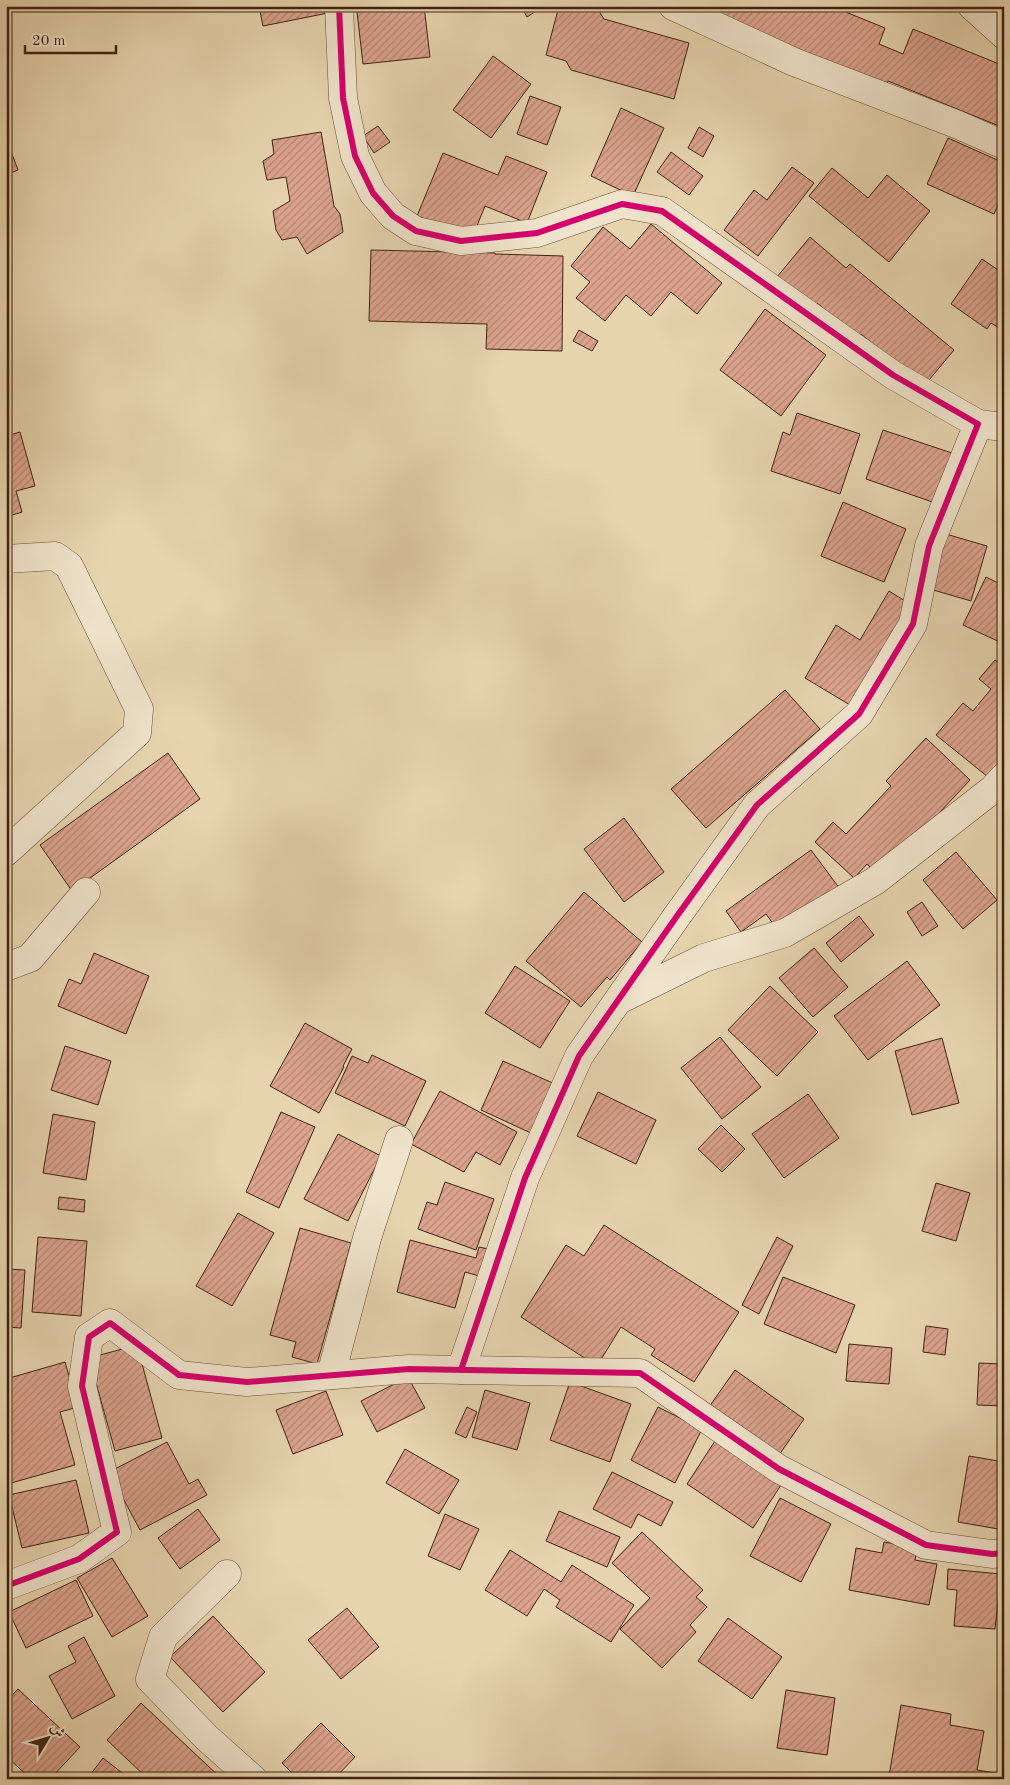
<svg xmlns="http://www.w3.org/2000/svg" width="1010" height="1785" viewBox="0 0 1010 1785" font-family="'Old Standard TT',Amiri,serif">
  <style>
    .building { fill: url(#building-hatch); stroke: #402210 }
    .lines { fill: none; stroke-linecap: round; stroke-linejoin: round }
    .minor-casing { stroke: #6a4e38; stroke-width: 29 }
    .minor { stroke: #efe3cb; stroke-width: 28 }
    .cycleway-casing { stroke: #efe3cb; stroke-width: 9 }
    .cycleway { stroke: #d6006c; stroke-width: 6 }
  </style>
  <defs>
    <pattern id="building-hatch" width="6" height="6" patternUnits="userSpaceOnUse" patternTransform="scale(1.25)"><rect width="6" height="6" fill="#dca48f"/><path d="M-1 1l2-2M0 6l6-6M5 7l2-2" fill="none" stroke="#b48573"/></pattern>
  </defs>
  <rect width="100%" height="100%" fill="#e6d4af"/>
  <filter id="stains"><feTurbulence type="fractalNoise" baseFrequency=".004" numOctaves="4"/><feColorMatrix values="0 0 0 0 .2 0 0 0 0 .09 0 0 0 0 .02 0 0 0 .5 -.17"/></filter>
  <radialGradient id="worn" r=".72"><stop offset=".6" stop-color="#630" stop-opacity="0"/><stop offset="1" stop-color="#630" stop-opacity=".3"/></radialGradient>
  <g class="building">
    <polygon points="168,6 217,6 216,10"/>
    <polygon points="259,6 327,6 328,13 263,26"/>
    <polygon points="406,6 424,6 430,57 363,64 357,12"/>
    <polygon points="521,6 544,6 527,17"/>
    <polygon points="559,6 592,6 597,8 604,19 689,43 674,99 571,70 566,61 546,55"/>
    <polygon points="700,6 831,6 885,28 879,44 903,54 913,29 1004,66 1004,128 888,81 885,88"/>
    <polygon points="493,56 531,84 491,138 453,110"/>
    <polygon points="530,96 561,107 547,145 517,134"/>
    <polygon points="621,108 664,128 633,196 591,176"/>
    <polygon points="378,126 390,142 374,153 363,136"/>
    <polygon points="699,127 714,136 703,157 688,148"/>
    <polygon points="321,132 334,206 340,214 343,232 307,254 297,237 282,240 276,230 273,211 290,201 286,177 267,180 263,161 274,154 272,140"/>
    <polygon points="6,138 18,170 6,175"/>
    <polygon points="948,138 1004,163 1004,192 994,214 927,184"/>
    <polygon points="671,152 703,176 689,195 657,172"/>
    <polygon points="443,153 498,175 506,156 547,172 527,223 485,206 472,238 417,216"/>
    <polygon points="792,167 814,183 758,256 724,230 754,190 767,200"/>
    <polygon points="832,168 868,198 887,175 930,211 889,262 809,196"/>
    <polygon points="651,224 722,283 697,314 671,292 651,316 626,295 605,321 576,298 590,282 571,266 603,227 630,249"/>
    <polygon points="810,237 846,268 850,264 954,350 924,386 861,334 858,338 817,303 814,307 777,277"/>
    <polygon points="371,250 495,253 495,254 563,256 562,351 486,349 487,324 369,321"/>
    <polygon points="982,259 1004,274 1004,331 991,323 987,329 951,304"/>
    <polygon points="765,309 826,355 781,416 720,370"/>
    <polygon points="579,330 598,341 592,351 573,341"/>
    <polygon points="797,413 860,434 840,494 771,471 783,432 790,435"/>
    <polygon points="883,430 958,455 941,505 866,479"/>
    <polygon points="20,432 35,486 16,491 22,512 6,517 6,436"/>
    <polygon points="843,502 906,529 884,582 821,556"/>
    <polygon points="939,532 987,546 971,601 923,587"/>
    <polygon points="986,577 1004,586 1004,644 963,625"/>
    <polygon points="889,591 910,604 850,705 805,678 836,625 860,640"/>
    <polygon points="995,660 1004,667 1004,758 988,777 936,735 963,703 973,711 991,689 979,679"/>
    <polygon points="785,690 820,729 706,828 671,789"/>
    <polygon points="926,738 970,780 880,876 867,864 854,878 815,842 833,822 846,834 891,786 886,781"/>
    <polygon points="168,753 200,799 72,891 40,845"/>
    <polygon points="624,818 664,872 624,902 584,849"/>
    <polygon points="811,850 840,889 780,933 766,914 741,932 726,911"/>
    <polygon points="956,852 997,900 963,929 923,880"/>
    <polygon points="584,892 642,942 610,980 607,977 581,1007 526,961"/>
    <polygon points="922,902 938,926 922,936 907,912"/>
    <polygon points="859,916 874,935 841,962 826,943"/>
    <polygon points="814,948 848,987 813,1017 779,978"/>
    <polygon points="94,953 149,976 126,1034 58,1006 69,979 81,984"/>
    <polygon points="907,961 940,1005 868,1060 834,1016"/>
    <polygon points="515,966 570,1001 540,1048 485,1013"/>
    <polygon points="770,986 818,1032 777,1076 728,1030"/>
    <polygon points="305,1023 352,1049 343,1066 344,1067 319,1113 270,1086"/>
    <polygon points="720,1037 761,1087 722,1119 681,1068"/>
    <polygon points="942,1038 959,1103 912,1115 895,1051"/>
    <polygon points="65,1046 111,1061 98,1105 51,1090"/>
    <polygon points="372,1055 426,1081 405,1126 335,1093 352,1056 368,1063"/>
    <polygon points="503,1061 555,1084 533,1134 481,1110"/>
    <polygon points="440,1091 517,1132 500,1165 476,1152 464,1172 411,1144"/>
    <polygon points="598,1092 656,1120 636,1164 577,1136"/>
    <polygon points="808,1094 839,1138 784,1178 752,1134"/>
    <polygon points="281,1112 315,1127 279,1208 246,1192"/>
    <polygon points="53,1114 95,1122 86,1180 43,1173"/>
    <polygon points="721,1125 745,1149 722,1172 698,1149"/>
    <polygon points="338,1134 381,1156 348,1221 304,1199"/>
    <polygon points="445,1182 494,1199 476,1250 418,1229 427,1202 437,1205"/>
    <polygon points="936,1183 970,1193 956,1241 922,1231"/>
    <polygon points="59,1197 85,1200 84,1212 58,1209"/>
    <polygon points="238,1213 274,1233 232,1306 196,1286"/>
    <polygon points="604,1225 739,1312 694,1382 651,1355 655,1349 621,1327 597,1366 521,1317 566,1245 584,1256"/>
    <polygon points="300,1228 351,1243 317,1364 292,1357 296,1342 270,1335"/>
    <polygon points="38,1237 87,1241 81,1316 32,1312"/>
    <polygon points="777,1237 793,1246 759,1314 742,1305"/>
    <polygon points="410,1240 476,1258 479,1247 493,1250 486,1278 465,1272 455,1308 397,1292"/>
    <polygon points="6,1269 25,1270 21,1328 6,1327"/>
    <polygon points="783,1277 855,1305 836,1353 764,1324"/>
    <polygon points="1003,1309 1004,1406 977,1405 979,1363 1002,1364"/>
    <polygon points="926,1326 948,1329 945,1355 923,1352"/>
    <polygon points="849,1344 892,1348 889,1384 846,1381"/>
    <polygon points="137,1345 162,1438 115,1451 89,1358"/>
    <polygon points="65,1362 78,1407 60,1412 75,1465 11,1483 6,1467 6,1427 8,1426 6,1419 6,1379"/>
    <polygon points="735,1370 804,1419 779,1455 709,1407"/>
    <polygon points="408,1377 425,1408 377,1432 361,1401"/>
    <polygon points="570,1382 631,1404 610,1462 550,1440"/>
    <polygon points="485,1390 530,1403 517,1450 472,1437"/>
    <polygon points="326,1391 343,1435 293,1454 276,1410"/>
    <polygon points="467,1407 477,1412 466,1438 455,1433"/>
    <polygon points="658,1407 702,1429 675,1483 631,1460"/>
    <polygon points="715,1441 781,1485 753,1528 687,1484"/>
    <polygon points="167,1442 189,1484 198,1479 207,1495 140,1530 109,1472"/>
    <polygon points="405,1449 459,1480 439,1514 386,1483"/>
    <polygon points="969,1456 1004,1462 1004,1530 958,1522"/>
    <polygon points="612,1472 673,1502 661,1526 638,1514 631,1528 593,1509"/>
    <polygon points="76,1480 89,1533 22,1548 9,1495"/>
    <polygon points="780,1498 831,1524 801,1582 750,1556"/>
    <polygon points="198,1509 220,1540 180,1569 158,1538"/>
    <polygon points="559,1511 620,1537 607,1567 546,1541"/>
    <polygon points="445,1514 479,1529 460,1570 428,1556"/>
    <polygon points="642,1532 703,1590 696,1597 707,1607 690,1625 696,1632 662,1668 620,1629 650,1598 612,1563"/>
    <polygon points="884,1542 917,1548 915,1560 937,1564 929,1605 849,1590 856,1548 882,1553"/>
    <polygon points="510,1550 561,1582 572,1565 634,1605 611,1642 556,1607 560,1600 544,1589 527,1616 485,1590"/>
    <polygon points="112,1558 148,1616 112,1637 77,1578"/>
    <polygon points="948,1569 1001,1574 995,1629 954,1626 957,1590 947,1589"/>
    <polygon points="76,1580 93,1616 26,1648 9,1612"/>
    <polygon points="1000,1600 1004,1601 1004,1615 997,1613"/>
    <polygon points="347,1608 379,1647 341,1679 308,1640"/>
    <polygon points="213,1616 265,1672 223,1712 170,1657"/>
    <polygon points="728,1618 782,1657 752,1699 698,1661"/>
    <polygon points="84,1637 115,1696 72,1719 49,1676 76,1662 68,1646"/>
    <polygon points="18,1689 80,1747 50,1779 31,1779 6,1756 6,1702"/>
    <polygon points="786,1690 835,1698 827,1755 777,1748"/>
    <polygon points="141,1703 222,1779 148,1779 107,1740"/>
    <polygon points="901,1705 951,1714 950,1725 984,1731 977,1770 1002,1774 1002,1779 904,1779 889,1776"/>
    <polygon points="321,1723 355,1757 334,1779 298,1779 282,1763"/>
    <polygon points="103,1758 130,1779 87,1779"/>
  </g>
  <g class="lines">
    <g class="minor-casing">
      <g id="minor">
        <polyline points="339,6 343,98 355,156 373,193 393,216 416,231 461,241 537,233 622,204 662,211 893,375 978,424 929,546 913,624 859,714 757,805 677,916 579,1056 525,1178 461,1370"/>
        <polyline points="673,6 794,62 956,124 1004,145"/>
        <polyline points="972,6 1004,35"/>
        <polyline points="978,424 1004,427"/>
        <polyline points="6,559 55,556 69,566 139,709 137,733 6,852"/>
        <polyline points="6,967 30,958 86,892"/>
        <polyline points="621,999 704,958 785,933 875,881 993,789 1004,777"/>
        <polyline points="331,1375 367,1238 399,1140"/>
        <polyline points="227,1574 163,1637 150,1679 207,1738 253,1779"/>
        <polyline points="6,1586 79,1559 117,1532 82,1386 89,1337 110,1323 179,1375 247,1382 409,1369 640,1373 779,1469 926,1545 992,1554 1004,1553"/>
      </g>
    </g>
    <use href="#minor" class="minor"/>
    <g class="cycleway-casing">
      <g id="cycleway">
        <polyline points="339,6 343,98 355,156 373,193 393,216 416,231 461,241 537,233 622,204 662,211 893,375 978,424 929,546 913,624 859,714 757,805 677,916 579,1056 525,1178 461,1370"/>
        <polyline points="6,1586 79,1559 117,1532 82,1386 89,1337 110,1323 179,1375 247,1382 409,1369 640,1373 779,1469 926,1545 992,1554 1004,1553"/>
      </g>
    </g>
    <use href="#cycleway" class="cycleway"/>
  </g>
  <rect width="1010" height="1785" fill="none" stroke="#e6d4af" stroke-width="25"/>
  <rect x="8" y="8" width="995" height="1770" fill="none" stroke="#402210" stroke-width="2.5"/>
  <rect x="12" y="12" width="985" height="1760" fill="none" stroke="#402210"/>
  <g transform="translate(48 1738) rotate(52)" stroke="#efe3cb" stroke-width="4" paint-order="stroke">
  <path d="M0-4L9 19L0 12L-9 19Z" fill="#402210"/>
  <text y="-8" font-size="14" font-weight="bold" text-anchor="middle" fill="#402210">ش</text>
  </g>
  <path d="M25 45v8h91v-8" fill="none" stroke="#402210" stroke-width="2.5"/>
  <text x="32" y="45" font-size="15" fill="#402210" stroke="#efe3cb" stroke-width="4" paint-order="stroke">20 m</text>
  <rect width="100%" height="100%" filter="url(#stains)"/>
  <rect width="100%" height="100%" fill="url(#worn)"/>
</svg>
